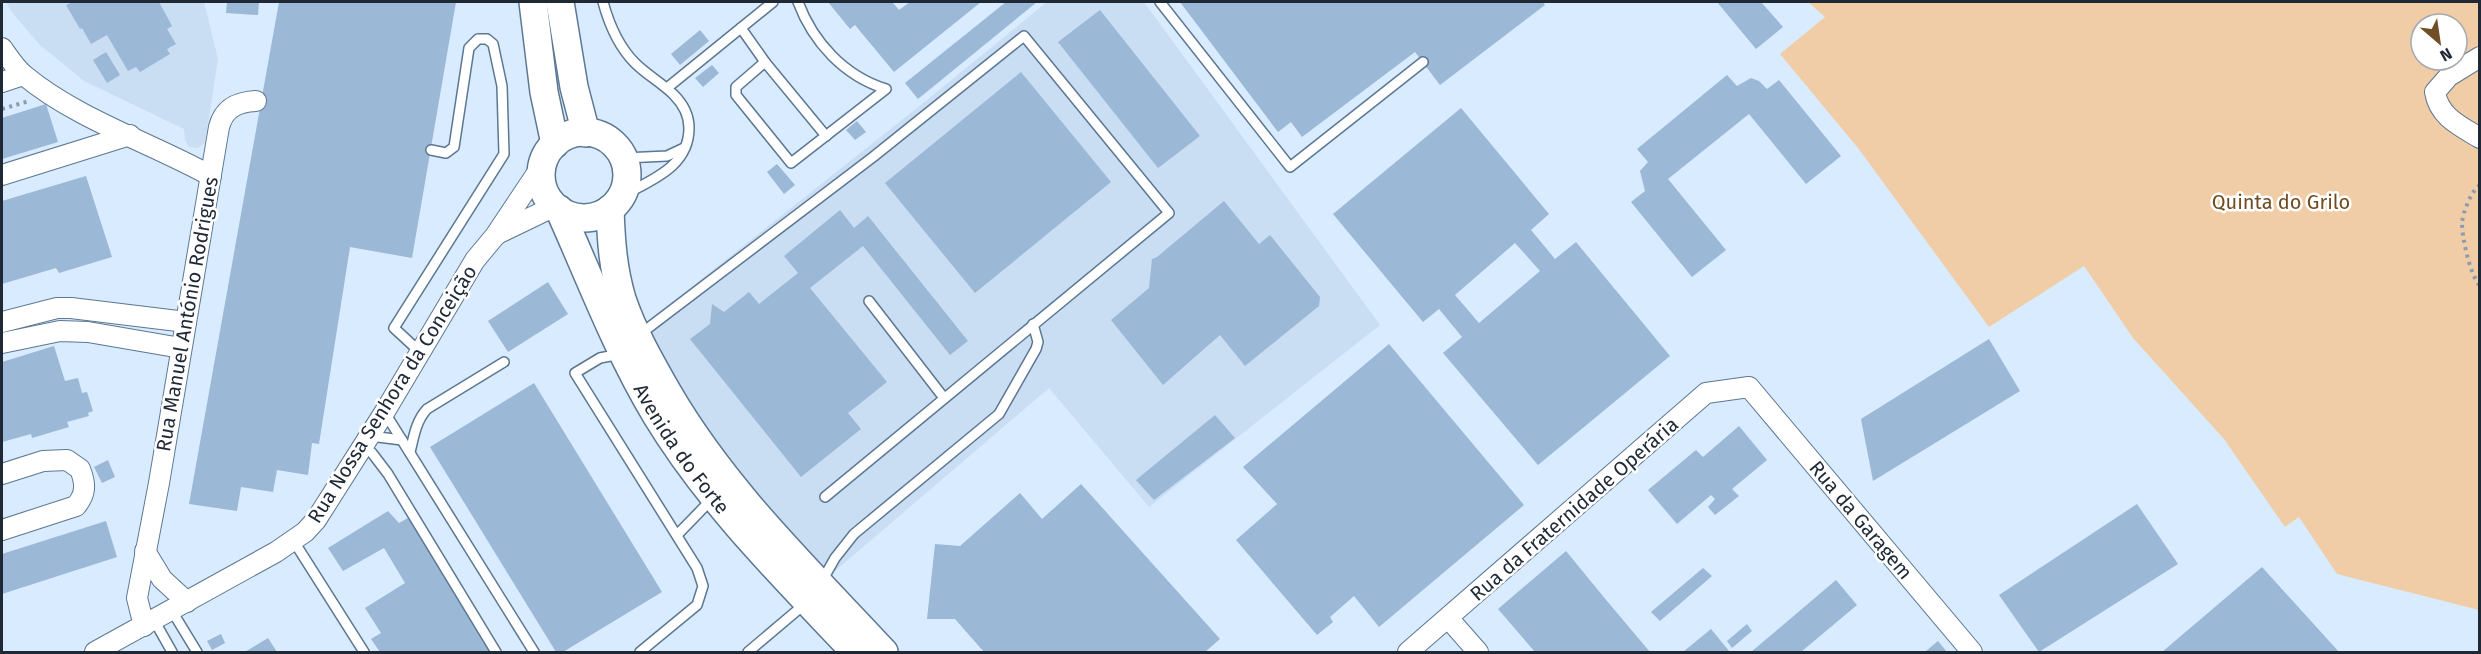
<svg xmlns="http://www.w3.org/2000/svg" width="2481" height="654" viewBox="0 0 2481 654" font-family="'Fira Sans',sans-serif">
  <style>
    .built { fill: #c9ddf3 }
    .green { fill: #f0cda7; fill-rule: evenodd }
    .building { fill: #9bb8d6; fill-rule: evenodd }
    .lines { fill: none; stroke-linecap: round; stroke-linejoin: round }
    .lane-casing { stroke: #5c7792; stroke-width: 12 }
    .street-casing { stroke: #5c7792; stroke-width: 22 }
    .secondary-casing { stroke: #5c7792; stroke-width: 30 }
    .path { stroke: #8d9cac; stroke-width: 4; stroke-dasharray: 3 4.5; stroke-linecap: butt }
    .lane { stroke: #fff; stroke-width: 9 }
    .street { stroke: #fff; stroke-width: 20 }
    .secondary { stroke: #fff; stroke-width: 27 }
    .labels { text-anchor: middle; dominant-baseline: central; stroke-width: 5; stroke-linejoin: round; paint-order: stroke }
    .park-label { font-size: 20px; fill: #6f4c20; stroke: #fff }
    .street-label { font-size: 20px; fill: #1e2935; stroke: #fff }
  </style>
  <rect width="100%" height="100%" fill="#d9ebfe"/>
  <g class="built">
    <polygon points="6,2 204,2 218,59 205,143 198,148 189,147 185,140 184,129 84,81 39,44 11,11"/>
    <polygon points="1047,2 1144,2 1380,325 1149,507 1049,388 835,571 813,565 733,469 640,328 922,104"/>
  </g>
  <path class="green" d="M1808 2H2479V610L2337 574 2299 517 2285 527 2224 439 2133 338 2084 266 1989 327 1858 148 1780 54 1825 17ZM2421 24H2457V60H2421Z"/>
  <g class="building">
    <polygon points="73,2 159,2 172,26 167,29 176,44 167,49 170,54 140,72 136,67 128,71 107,35 91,44 82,28 80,29 66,5"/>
    <polygon points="227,2 259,2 258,15 226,13"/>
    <polygon points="279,2 456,2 412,258 350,247 319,444 312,443 308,475 277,470 273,492 241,487 237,511 189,504"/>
    <polygon points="828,2 892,2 899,10 910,2 981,2 894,72 855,25 850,29"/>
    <polygon points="1006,2 1037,2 918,99 905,83"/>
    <polygon points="1180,2 1543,2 1545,5 1440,85 1415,52 1302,137 1291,122 1278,132"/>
    <polygon points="1717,2 1761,2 1783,27 1756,49"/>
    <polygon points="1100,10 1200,136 1158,168 1058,42"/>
    <polygon points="700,30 709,41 680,65 671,54"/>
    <polygon points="106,52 120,75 107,83 93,60"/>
    <polygon points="712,65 719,73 703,87 695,78"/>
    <polygon points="1021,72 1111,182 975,293 885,183"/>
    <polygon points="1727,75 1737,86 1751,78 1759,81 1767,89 1779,80 1841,156 1806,184 1749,114 1668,179 1726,250 1692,277 1631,202 1645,191 1640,171 1648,162 1637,149"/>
    <polygon points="46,104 58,142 2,159 2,118"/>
    <path d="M1461 108 1549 214 1531 230 1555 259 1576 242 1670 356 1538 465 1443 353 1462 337 1439 309 1423 322 1333 214ZM1515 243 1540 271 1479 323 1455 295Z"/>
    <polygon points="857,121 866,132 855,140 846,130"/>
    <polygon points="777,164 795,185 784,194 767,172"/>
    <polygon points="86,176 112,257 59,273 56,268 2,284 2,201"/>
    <polygon points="1224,201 1259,244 1270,235 1320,297 1319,306 1245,366 1220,335 1163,385 1111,320 1149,288 1152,259 1157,257"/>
    <polygon points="840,210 854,228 868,216 968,341 950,355 863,246 810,288 887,382 848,413 861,429 801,477 690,339 710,324 712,304 724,312 749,292 759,304 798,273 784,256"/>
    <polygon points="548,282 568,314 508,352 488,321"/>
    <polygon points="1989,339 2020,391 1873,481 1861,419"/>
    <polygon points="1389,344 1524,505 1379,627 1354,596 1330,617 1333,622 1317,635 1236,540 1277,504 1243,467"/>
    <polygon points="54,346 65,381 78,378 82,393 87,392 93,411 88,413 89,416 67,422 69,427 32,438 31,434 2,442 2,362"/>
    <polygon points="534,383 662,592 563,652 556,652 430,447"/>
    <polygon points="1215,415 1235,438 1154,500 1136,480"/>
    <polygon points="1739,426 1767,460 1732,489 1739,496 1715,515 1708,507 1715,499 1711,495 1677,524 1648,490 1696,450 1703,457"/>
    <polygon points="108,460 115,477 102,483 94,467"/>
    <polygon points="1081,484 1220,639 1205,652 984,652 955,619 927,619 935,544 960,546 1020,493 1042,519"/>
    <polygon points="2137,504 2178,564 2039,652 1999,595"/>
    <polygon points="388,511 399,523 408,518 492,652 380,652 371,639 381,633 365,608 405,583 384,548 343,571 328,548"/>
    <polygon points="106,521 117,557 2,594 2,554"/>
    <polygon points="1566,551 1607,601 1650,652 1535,652 1498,609"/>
    <polygon points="2262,567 2339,652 2162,652"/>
    <polygon points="1703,568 1712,576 1660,621 1651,612"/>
    <polygon points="1836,580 1857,605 1801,652 1751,652"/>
    <polygon points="1747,624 1752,631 1732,648 1727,641"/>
    <polygon points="1711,629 1729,651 1727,652 1683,652"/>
    <polygon points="221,634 225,643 212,650 207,641"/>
    <polygon points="268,638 277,652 245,652"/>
    <polygon points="1938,641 1947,652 1925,652"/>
  </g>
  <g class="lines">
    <g class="lane-casing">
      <g id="lane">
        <path d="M603 2C609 24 618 46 635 63 647 75 662 83 674 95 683 104 689 115 689 128 689 167 651 180 622 196"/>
        <polyline points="1160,2 1290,167 1423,62"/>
        <path d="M741 28 765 62 736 87V95L791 163 886 89C844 76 813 42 798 2"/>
        <polyline points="765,62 826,136"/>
        <polyline points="667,88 773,2"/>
        <polyline points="624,158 667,156 684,148"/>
        <polyline points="869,301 944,398"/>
        <polyline points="639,335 873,157 1024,36 1169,213 825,497"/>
        <polyline points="420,352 394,328 504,154 502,86 493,44 487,39 478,39 469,48 454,147 446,153 431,150"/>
        <polyline points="620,354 600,358 575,373 697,568 703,586 697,605 640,652"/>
        <polyline points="385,413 534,652"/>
        <polyline points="370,436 402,440"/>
        <polyline points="364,446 372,453 388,474 496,652"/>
        <path d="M410 452C414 436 416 421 427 409L504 362"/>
        <polyline points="677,535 713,498"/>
        <polyline points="293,540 364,652"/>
        <polyline points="822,581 835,558 854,534 999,414 1036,349 1038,342 1033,324"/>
        <polyline points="172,611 197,652"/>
        <polyline points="154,620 172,652"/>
        <polyline points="748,652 806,603"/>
      </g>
    </g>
    <g class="street-casing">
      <g id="street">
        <path d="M2 48C9 58 16 69 25 76 77 119 151 143 211 176"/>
        <path d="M2480 57 2449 76 2435 92C2439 117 2460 126 2480 138"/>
        <polyline points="2,82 23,75"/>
        <polyline points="2,175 130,135"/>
        <polyline points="497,234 555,206"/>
        <polyline points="2,322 57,308 71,308 186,322"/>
        <polyline points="2,343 60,331 88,332 181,348"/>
        <path d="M2 474 43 461 67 460 80 469C86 484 86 494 76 506L2 530"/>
        <polyline points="145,551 162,579 187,602"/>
        <polyline points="1449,619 1478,652"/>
        <path d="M144 626 137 598 159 483 219 127C224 108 237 102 256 101"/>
        <polyline points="95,652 276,552 305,532 316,520 384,413 475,260 495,236 543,164"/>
        <polyline points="1408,652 1706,393 1749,387 1972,652"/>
      </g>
    </g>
    <g class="secondary-casing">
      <g id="secondary">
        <polyline points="533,2 544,92 555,144"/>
        <polyline points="560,2 574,87 586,133"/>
        <circle cx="584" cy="175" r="43"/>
        <path id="s1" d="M559 209C590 278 617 350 656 415 710 504 784 577 855 652"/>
        <path d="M610 209C611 240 613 269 622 299 633 332 651 363 668 393 725 491 808 570 884 652"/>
      </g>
    </g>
    <g class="path">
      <polyline points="2,109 29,101"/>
      <path d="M2480 185C2471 191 2463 212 2462 223 2462 238 2470 275 2480 286"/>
    </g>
    <use href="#lane" class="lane"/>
    <use href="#street" class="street"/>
    <use href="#secondary" class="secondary"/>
  </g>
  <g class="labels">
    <g class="park-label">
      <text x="2281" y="202">Quinta do Grilo</text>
    </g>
    <g class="street-label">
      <text transform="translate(187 314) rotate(-80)">Rua Manuel António Rodrigues</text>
      <text transform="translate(392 394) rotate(-58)">Rua Nossa Senhora da Conceição</text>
      <text stroke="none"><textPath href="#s1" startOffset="270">Avenida do Forte</textPath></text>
      <text transform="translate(1574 509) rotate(-41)">Rua da Fraternidade Operária</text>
      <text transform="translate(1861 520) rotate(50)">Rua da Garagem</text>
    </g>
  </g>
  <rect width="2481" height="654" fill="none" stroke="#1e2935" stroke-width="6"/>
  <g transform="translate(2439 42) rotate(151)"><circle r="28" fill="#ffffff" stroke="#a5a9ae" stroke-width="1.5"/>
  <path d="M0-4.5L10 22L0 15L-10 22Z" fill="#704e26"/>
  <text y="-9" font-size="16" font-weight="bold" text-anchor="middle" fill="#1e2935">N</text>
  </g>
</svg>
